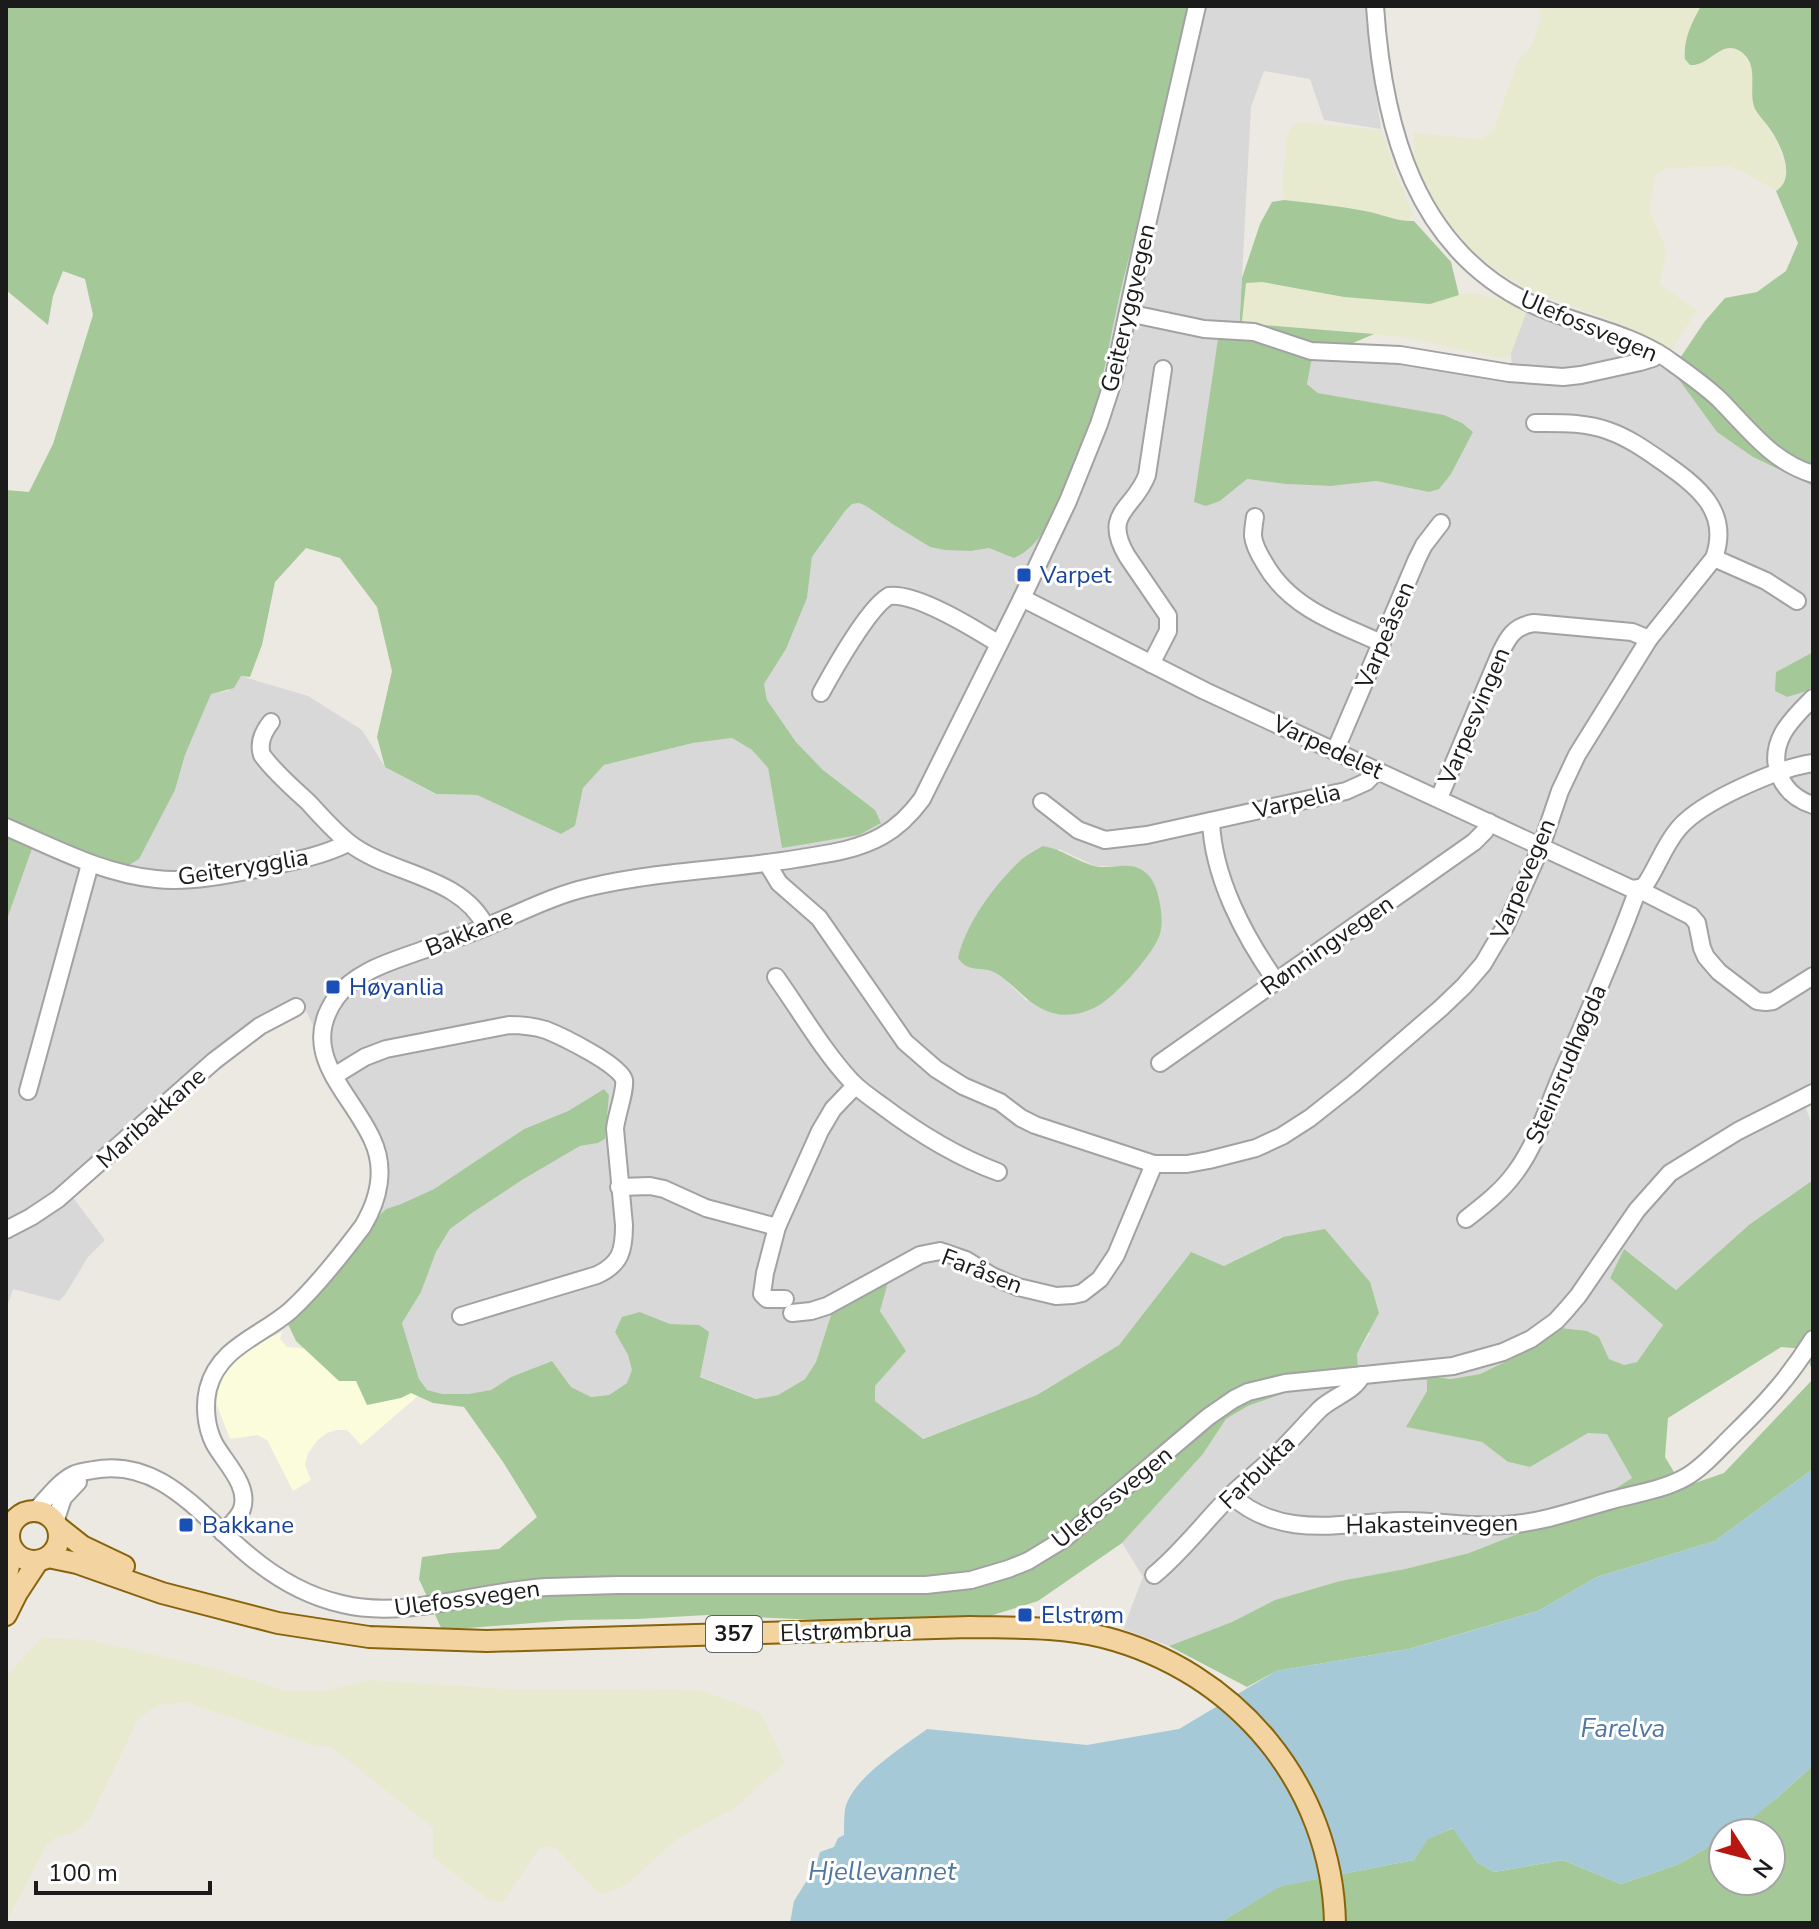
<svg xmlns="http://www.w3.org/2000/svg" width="1819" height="1929" viewBox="0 0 1819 1929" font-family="'Nunito Sans',sans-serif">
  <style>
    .residential { fill: #d9d8d8; fill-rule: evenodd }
    .education { fill: #fafcdb }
    .farmland { fill: #e7eace }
    .forest { fill: #a5c899 }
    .water { fill: #a5c9d7 }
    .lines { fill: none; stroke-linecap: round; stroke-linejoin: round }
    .minor-casing { stroke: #a2a2a2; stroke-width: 20 }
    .major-casing { stroke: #87630c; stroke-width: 24 }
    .minor { stroke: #fff; stroke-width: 16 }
    .major { stroke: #f3d39f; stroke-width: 20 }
    .transit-dot { fill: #1a4fb4; stroke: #fff; stroke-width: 3 }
    .labels { text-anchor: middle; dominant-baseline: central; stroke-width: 6; stroke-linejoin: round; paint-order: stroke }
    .shield { fill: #fff; stroke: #5f5f5f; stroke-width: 2 }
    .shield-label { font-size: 22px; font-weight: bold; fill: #1b1b1b }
    .street-label { font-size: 24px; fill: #1b1b1b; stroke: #fff }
    .transit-label { font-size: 24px; fill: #164399; stroke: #fff; text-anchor: start }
    .water-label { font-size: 26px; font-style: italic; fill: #5076a2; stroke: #fff }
  </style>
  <rect width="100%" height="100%" fill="#ece9e2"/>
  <g class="residential">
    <path d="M1190 6H1366V21L1381 129 1324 120 1310 79 1264 71 1251 107 1239 333 1206 506 1220 501 1247 479 1286 484 1331 486 1376 481 1429 492 1451 474 1473 432 1359 400 1318 393 1307 384 1315 342 1382 350 1512 375 1511 353 1527 310 1632 345 1672 370 1753 457 1813 486V652L1776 672 1807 691 1813 686V1102L1805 1106 1813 1127V1180L1750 1224 1676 1290 1624 1250 1610 1278 1663 1325 1637 1362 1624 1365 1609 1359 1599 1337 1560 1328 1537 1346 1480 1374 1451 1379 1358 1366 1357 1354 1370 1333 1282 1237 1224 1266 1190 1253 1119 1345 1037 1395 922 1439 875 1401V1386L905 1351 880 1311 887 1282 832 1312 816 1362 805 1379 778 1395 757 1399 699 1376V1325L670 1324 640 1312 615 1331 628 1355 633 1370 627 1383 609 1395 591 1397 571 1387 552 1361 511 1377 491 1390 468 1394H443L426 1390 419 1379 402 1323 421 1292 436 1252 450 1229 472 1213 522 1180 580 1146 598 1143 605 1139 609 1095 604 1089 568 1111 524 1129 434 1189 401 1204 386 1209 368 1226 384 1174 383 1145 376 1128 329 1057 300 999 274 1014 71 1195 105 1240 88 1257 65 1295 59 1301 13 1289 6 1310V922L33 846 53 838 115 864 138 859 175 790 185 755 211 693 228 691 241 676 308 696 362 730 385 767 435 794 477 795 561 834 575 826 583 788 604 765 693 743 732 738 752 750 768 768 782 848 875 810 823 770 796 742 767 700 764 684 786 649 807 598 812 557 845 511 852 504 859 503 866 506 894 525 930 547 971 551 989 548 1000 552 1104 375 1116 310ZM1059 849 1095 866H1128L1027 1001 998 973 984 967Z"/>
    <polygon points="1428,1380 1427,1391 1407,1427 1482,1442 1508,1462 1530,1467 1588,1432 1607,1433 1632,1478 1588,1506 1469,1553 1405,1569 1340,1581 1275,1600 1232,1622 1169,1646 1123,1629 1143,1577 1122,1543 1203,1454 1226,1419 1248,1406 1285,1393 1349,1383"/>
  </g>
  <polygon class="education" points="282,1332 280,1339 287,1347 322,1350 419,1395 361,1445 347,1430 337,1430 327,1433 318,1440 308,1453 305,1465 311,1480 293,1491 267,1440 257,1435 230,1439 216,1403 217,1387 222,1375 231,1363 247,1348"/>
  <g class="farmland">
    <polygon points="1539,6 1701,6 1694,18 1707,61 1721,50 1731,48 1743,53 1752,67 1753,99 1755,109 1776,140 1786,170 1786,178 1784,185 1776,191 1742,171 1728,166 1667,168 1658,173 1655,178 1650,207 1652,217 1665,246 1666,255 1659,284 1697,310 1672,349 1670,350 1650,338 1606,318 1533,292 1510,279 1487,263 1471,250 1439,211 1424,184 1415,162 1414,133 1479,139 1493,132 1518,61 1532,45 1541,18"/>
    <polygon points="1300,122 1381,130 1397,176 1413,215 1406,222 1371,212 1339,207 1284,200 1282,182 1287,134 1292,126"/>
    <polygon points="1262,282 1302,290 1459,295 1472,293 1511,302 1527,310 1511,353 1505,359 1402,337 1320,329 1250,324 1242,322 1246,283"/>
    <polygon points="41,1638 89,1640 220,1670 285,1691 325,1691 370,1680 504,1689 701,1690 760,1712 785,1763 736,1807 677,1839 626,1885 601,1895 555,1847 540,1847 502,1903 488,1899 433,1857 433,1828 330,1746 316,1746 186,1702 158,1705 138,1719 89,1820 73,1833 56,1837 46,1846 6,1923 6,1676"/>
  </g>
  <g class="forest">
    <path d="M6 6H1190C1169 97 1147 187 1124 277 1112 324 1106 372 1092 419 1085 444 1073 468 1063 492 1052 517 1040 547 1014 558L989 548 971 551 945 550 930 547 894 525 866 506 859 503 852 504 845 511 812 557 807 598 786 649 764 684 767 700 796 742 823 770 875 810 881 823 859 835 782 848 768 768 752 750 732 738 693 743 604 765 583 788 575 826 561 834 477 795 436 794 385 767 377 737 392 671 377 607 340 558 306 548 275 582 262 645 250 677 241 676 234 688 211 694 185 755 175 790 139 859 129 865 115 864 53 838 33 846 6 922V490L29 492 53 444 93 315 85 279 63 271 53 296 48 325 6 290Z"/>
    <path d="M1701 6H1813V486L1753 457 1717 432 1672 370 1705 321 1725 298 1757 292 1786 271 1798 243 1776 191C1797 178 1781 145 1770 129 1766 123 1759 116 1755 109 1747 90 1761 65 1740 51 1721 39 1709 67 1690 65L1685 59C1683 40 1692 22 1701 6Z"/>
    <path d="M1284 200C1311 203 1338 206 1365 211 1382 214 1398 222 1414 221L1451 262 1459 295 1430 304 1344 297 1262 282 1246 283 1242 321 1250 324 1374 334 1346 346 1315 342 1307 384 1318 393 1444 415 1462 423 1473 432 1451 474 1439 489 1429 492 1376 481 1331 486 1286 484 1247 479 1220 501 1206 506 1194 502 1218 339 1239 333 1242 278 1260 224 1272 202Z"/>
    <polygon points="1813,652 1813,686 1807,691 1787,697 1775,691 1776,672"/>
    <path d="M1043 846C1064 850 1076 861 1094 866 1109 870 1128 861 1142 870 1151 875 1156 886 1158 895 1161 908 1164 923 1159 937 1151 956 1113 1000 1094 1008 1081 1014 1067 1017 1053 1013 1030 1007 1018 988 999 975 984 964 969 975 958 958 966 923 995 884 1022 859 1028 854 1036 850 1043 846Z"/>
    <polygon points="604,1089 609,1095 605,1139 598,1143 580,1146 522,1180 472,1213 450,1229 436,1252 421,1292 402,1323 419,1379 427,1390 443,1394 468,1394 491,1390 511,1377 552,1361 571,1387 591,1397 609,1395 627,1383 632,1370 628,1355 615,1332 622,1317 640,1312 670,1324 699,1325 709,1332 700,1377 756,1399 778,1395 805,1379 816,1362 832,1312 888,1282 880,1311 906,1351 875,1386 875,1401 923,1439 1037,1395 1119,1345 1191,1252 1224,1266 1283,1237 1325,1229 1370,1282 1379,1313 1357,1354 1358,1366 1451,1379 1480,1374 1537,1346 1560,1328 1587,1331 1599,1337 1609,1359 1624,1365 1637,1362 1663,1325 1610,1278 1624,1249 1676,1290 1750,1224 1813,1180 1813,1374 1805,1349 1781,1347 1668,1418 1665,1457 1683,1487 1724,1473 1813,1379 1813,1469 1715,1541 1597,1577 1538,1611 1409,1649 1276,1671 1247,1687 1169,1646 1232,1622 1275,1600 1340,1581 1405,1569 1469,1553 1588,1506 1632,1478 1607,1434 1588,1433 1530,1467 1508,1462 1482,1442 1406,1427 1427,1391 1427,1380 1349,1383 1285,1393 1248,1406 1226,1419 1203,1454 1122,1543 1038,1601 974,1621 842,1621 707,1615 637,1619 571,1620 442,1630 419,1579 422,1557 451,1553 499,1549 537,1517 503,1462 464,1407 433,1403 411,1393 401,1398 367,1405 356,1381 339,1381 296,1341 287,1322 368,1226 386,1209 401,1204 434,1189 524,1129 568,1111"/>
    <polygon points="1813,1765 1813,1923 1219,1923 1280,1886 1414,1860 1427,1839 1453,1828 1477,1862 1494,1872 1563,1860 1621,1884 1679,1864 1723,1838 1723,1881 1771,1881 1771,1833 1732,1833 1777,1798"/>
  </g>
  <path class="water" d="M1813 1469V1765L1777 1798 1739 1829 1732 1833H1723V1838L1679 1864 1621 1884 1563 1860 1494 1872 1477 1862 1452 1828 1427 1840 1414 1860 1281 1886 1219 1923H790L794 1901 816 1866 820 1852 834 1847 838 1838 844 1835C844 1826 844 1817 845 1809 852 1778 903 1747 927 1729L1087 1745 1179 1729 1276 1671 1409 1649 1474 1630 1538 1611 1597 1577 1715 1541Z"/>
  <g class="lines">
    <g class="minor-casing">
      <g id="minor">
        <path d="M1375 6C1383 127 1415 252 1536 306 1579 325 1627 332 1666 358 1684 371 1703 384 1719 399 1748 428 1772 462 1813 474"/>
        <polyline points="1128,313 1204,329 1254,332 1311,351 1400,355 1509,373 1563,377 1581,375 1640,362 1653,358 1658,353"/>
        <path d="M1255 517C1254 523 1253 530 1253 536 1254 546 1260 556 1265 564 1290 608 1338 624 1382 643"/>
        <polyline points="1714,558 1766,581 1797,601"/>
        <path d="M1022 598 1205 691 1632 889 1643 887 1647 882C1658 865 1665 844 1679 828 1702 801 1778 768 1813 763"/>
        <path d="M1151 664 1168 631V616L1127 556C1101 512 1135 509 1147 475L1163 369"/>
        <path d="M821 693C833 671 869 607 889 596 916 592 975 629 999 644"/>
        <path d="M1813 698C1802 709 1791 719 1783 733 1767 763 1781 795 1813 805"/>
        <path d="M271 722C263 732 258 743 262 755 275 773 293 788 309 803 321 816 334 831 348 842 389 875 461 875 486 927"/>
        <polyline points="1335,751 1417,559 1424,545 1441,523"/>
        <path d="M1439 798 1500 654C1508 637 1514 626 1534 623L1632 632 1649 639"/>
        <polyline points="1042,802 1078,830 1105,840 1147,835 1346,791 1366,782 1377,771"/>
        <path d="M1211 821C1213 877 1244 936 1276 981"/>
        <path d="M6 827C55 848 103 874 156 879 190 883 232 874 266 867 294 861 322 856 348 843"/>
        <path d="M767 863 779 883 819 918 905 1042 936 1069 963 1086 1000 1102 1021 1118 1035 1125 1154 1164H1187L1209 1160 1256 1148 1282 1136 1310 1118 1353 1084 1441 1008 1464 986 1483 964 1506 925 1541 847 1560 791 1577 755 1649 639 1714 558C1731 511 1697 486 1663 462 1647 451 1629 438 1609 431 1585 422 1560 423 1535 423"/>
        <path d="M776 977C801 1012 823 1051 852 1082 861 1091 871 1098 881 1105 918 1133 955 1156 998 1172"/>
        <polyline points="1160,1063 1474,842 1485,831 1489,822"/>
        <path d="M334 1076 365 1057 386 1049 509 1025C521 1025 533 1026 546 1030 561 1036 621 1065 624 1080 626 1090 616 1116 615 1129L624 1225C624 1250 621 1264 597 1275L461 1316"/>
        <polyline points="28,1091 90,864"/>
        <polyline points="619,1187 650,1186 664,1189 706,1208 777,1227"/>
        <path d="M1466 1219C1484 1205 1502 1191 1515 1173 1536 1145 1547 1109 1560 1078 1587 1016 1615 953 1638 889L1691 916 1697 923 1702 948 1706 957 1719 972 1757 1001 1766 1002 1773 1001 1813 976"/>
        <polyline points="6,1230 31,1217 58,1199 214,1061 260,1026 296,1007"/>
        <polyline points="785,1299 767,1299 762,1294 765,1273 777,1227 820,1131 833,1109 855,1086"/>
        <polyline points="792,1313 811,1311 827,1306 920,1255 940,1251 966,1260 992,1276 1018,1287 1056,1296 1073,1295 1082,1293 1100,1279 1116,1255 1154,1164"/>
        <path d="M1231 1495C1280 1540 1341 1523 1400 1521 1435 1520 1469 1528 1504 1525 1543 1523 1578 1509 1616 1499 1639 1493 1665 1489 1686 1477 1703 1467 1717 1451 1731 1437 1764 1405 1789 1378 1813 1339"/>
        <path d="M35 1511C47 1499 59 1481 75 1474 80 1472 87 1471 93 1470 160 1457 200 1515 246 1553 274 1577 306 1596 342 1604 407 1620 480 1590 547 1587L618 1585H926L971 1580 1008 1569 1028 1561 1064 1539 1208 1417 1234 1399 1248 1392 1285 1383 1453 1366 1503 1352 1531 1339 1556 1321 1566 1310 1578 1296 1637 1210 1670 1173 1738 1131 1813 1093"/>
        <polyline points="55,1522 63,1498 78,1482"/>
        <path d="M223 1533C230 1525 239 1518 242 1509 250 1485 224 1462 214 1443 206 1427 204 1406 208 1389 219 1346 262 1336 291 1310 317 1286 342 1254 363 1226 379 1199 386 1168 372 1139 350 1091 297 1053 336 998 356 969 400 959 431 947 450 940 470 934 488 926 522 912 554 895 590 887 657 871 727 870 795 859 825 854 855 851 882 836 898 827 911 814 922 799L1022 598 1068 501 1099 424 1113 381 1141 251 1197 6"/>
        <path d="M1154 1575C1183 1551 1205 1521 1231 1495 1249 1478 1269 1463 1286 1445 1298 1433 1308 1421 1320 1409 1334 1396 1354 1392 1362 1375"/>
      </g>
    </g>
    <g class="major-casing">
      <g id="major">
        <circle cx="34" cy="1536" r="25"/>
        <polyline points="58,1527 82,1546 124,1566"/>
        <path d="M48 1557 77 1563 162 1593 278 1623 369 1637 487 1641 970 1627C1015 1628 1059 1626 1103 1637 1236 1671 1332 1785 1335 1923"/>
        <polyline points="6,1582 12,1549"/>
        <polyline points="6,1615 17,1593 38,1561"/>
      </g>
    </g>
    <use href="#minor" class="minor"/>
    <use href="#major" class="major"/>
  </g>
  <g class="transit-dot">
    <rect x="1016" y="567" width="16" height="16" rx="4"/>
    <rect x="325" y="979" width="16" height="16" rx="4"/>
    <rect x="178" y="1517" width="16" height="16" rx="4"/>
    <rect x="1017" y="1607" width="16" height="16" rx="4"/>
  </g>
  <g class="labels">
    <rect class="shield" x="706" y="1616" width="56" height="36" rx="6"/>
    <g class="shield-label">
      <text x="734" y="1634">357</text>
    </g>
    <g class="street-label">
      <text transform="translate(1128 308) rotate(-77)">Geiteryggvegen</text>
      <text transform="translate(1589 326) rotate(23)">Ulefossvegen</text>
      <text transform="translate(1385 635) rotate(-67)">Varpeåsen</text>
      <text transform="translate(1474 716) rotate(-67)">Varpesvingen</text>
      <text transform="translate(1328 747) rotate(25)">Varpedelet</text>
      <text transform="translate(1297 801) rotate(-13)">Varpelia</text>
      <text transform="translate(243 867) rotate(-9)">Geiterygglia</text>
      <text transform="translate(1523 879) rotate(-67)">Varpevegen</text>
      <text transform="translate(469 932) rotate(-22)">Bakkane</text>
      <text transform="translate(1327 945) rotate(-35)">Rønningvegen</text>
      <text transform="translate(1566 1064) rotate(-67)">Steinsrudhøgda</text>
      <text transform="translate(151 1118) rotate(-42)">Maribakkane</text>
      <text transform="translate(982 1271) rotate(21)">Faråsen</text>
      <text transform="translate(1257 1472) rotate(-44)">Farbukta</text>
      <text transform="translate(1112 1497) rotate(-39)">Ulefossvegen</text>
      <text transform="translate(1432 1524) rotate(-1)">Hakasteinvegen</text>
      <text transform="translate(467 1598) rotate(-8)">Ulefossvegen</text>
      <text transform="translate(846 1631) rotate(-2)">Elstrømbrua</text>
    </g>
    <g class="transit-label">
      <text x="1040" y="575">Varpet</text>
      <text x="349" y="987">Høyanlia</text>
      <text x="202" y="1525">Bakkane</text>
      <text x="1041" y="1615">Elstrøm</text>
    </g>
    <g class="water-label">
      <text x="1623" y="1728">Farelva</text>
      <text x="882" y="1871">Hjellevannet</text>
    </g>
  </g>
  <rect width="1819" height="1929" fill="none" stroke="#1b1b1b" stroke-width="16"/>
  <g transform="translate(1747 1857) rotate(126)"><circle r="38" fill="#ffffff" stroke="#a4a4a4" stroke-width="2"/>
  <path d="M0-6L14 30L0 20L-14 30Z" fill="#b71710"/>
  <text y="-12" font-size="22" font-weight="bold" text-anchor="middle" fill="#1b1b1b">N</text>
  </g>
  <path d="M36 1881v12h174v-12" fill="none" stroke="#1b1b1b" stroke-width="4"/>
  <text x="48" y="1881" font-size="24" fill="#1b1b1b" stroke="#ffffff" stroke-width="6" paint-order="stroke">100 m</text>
</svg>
